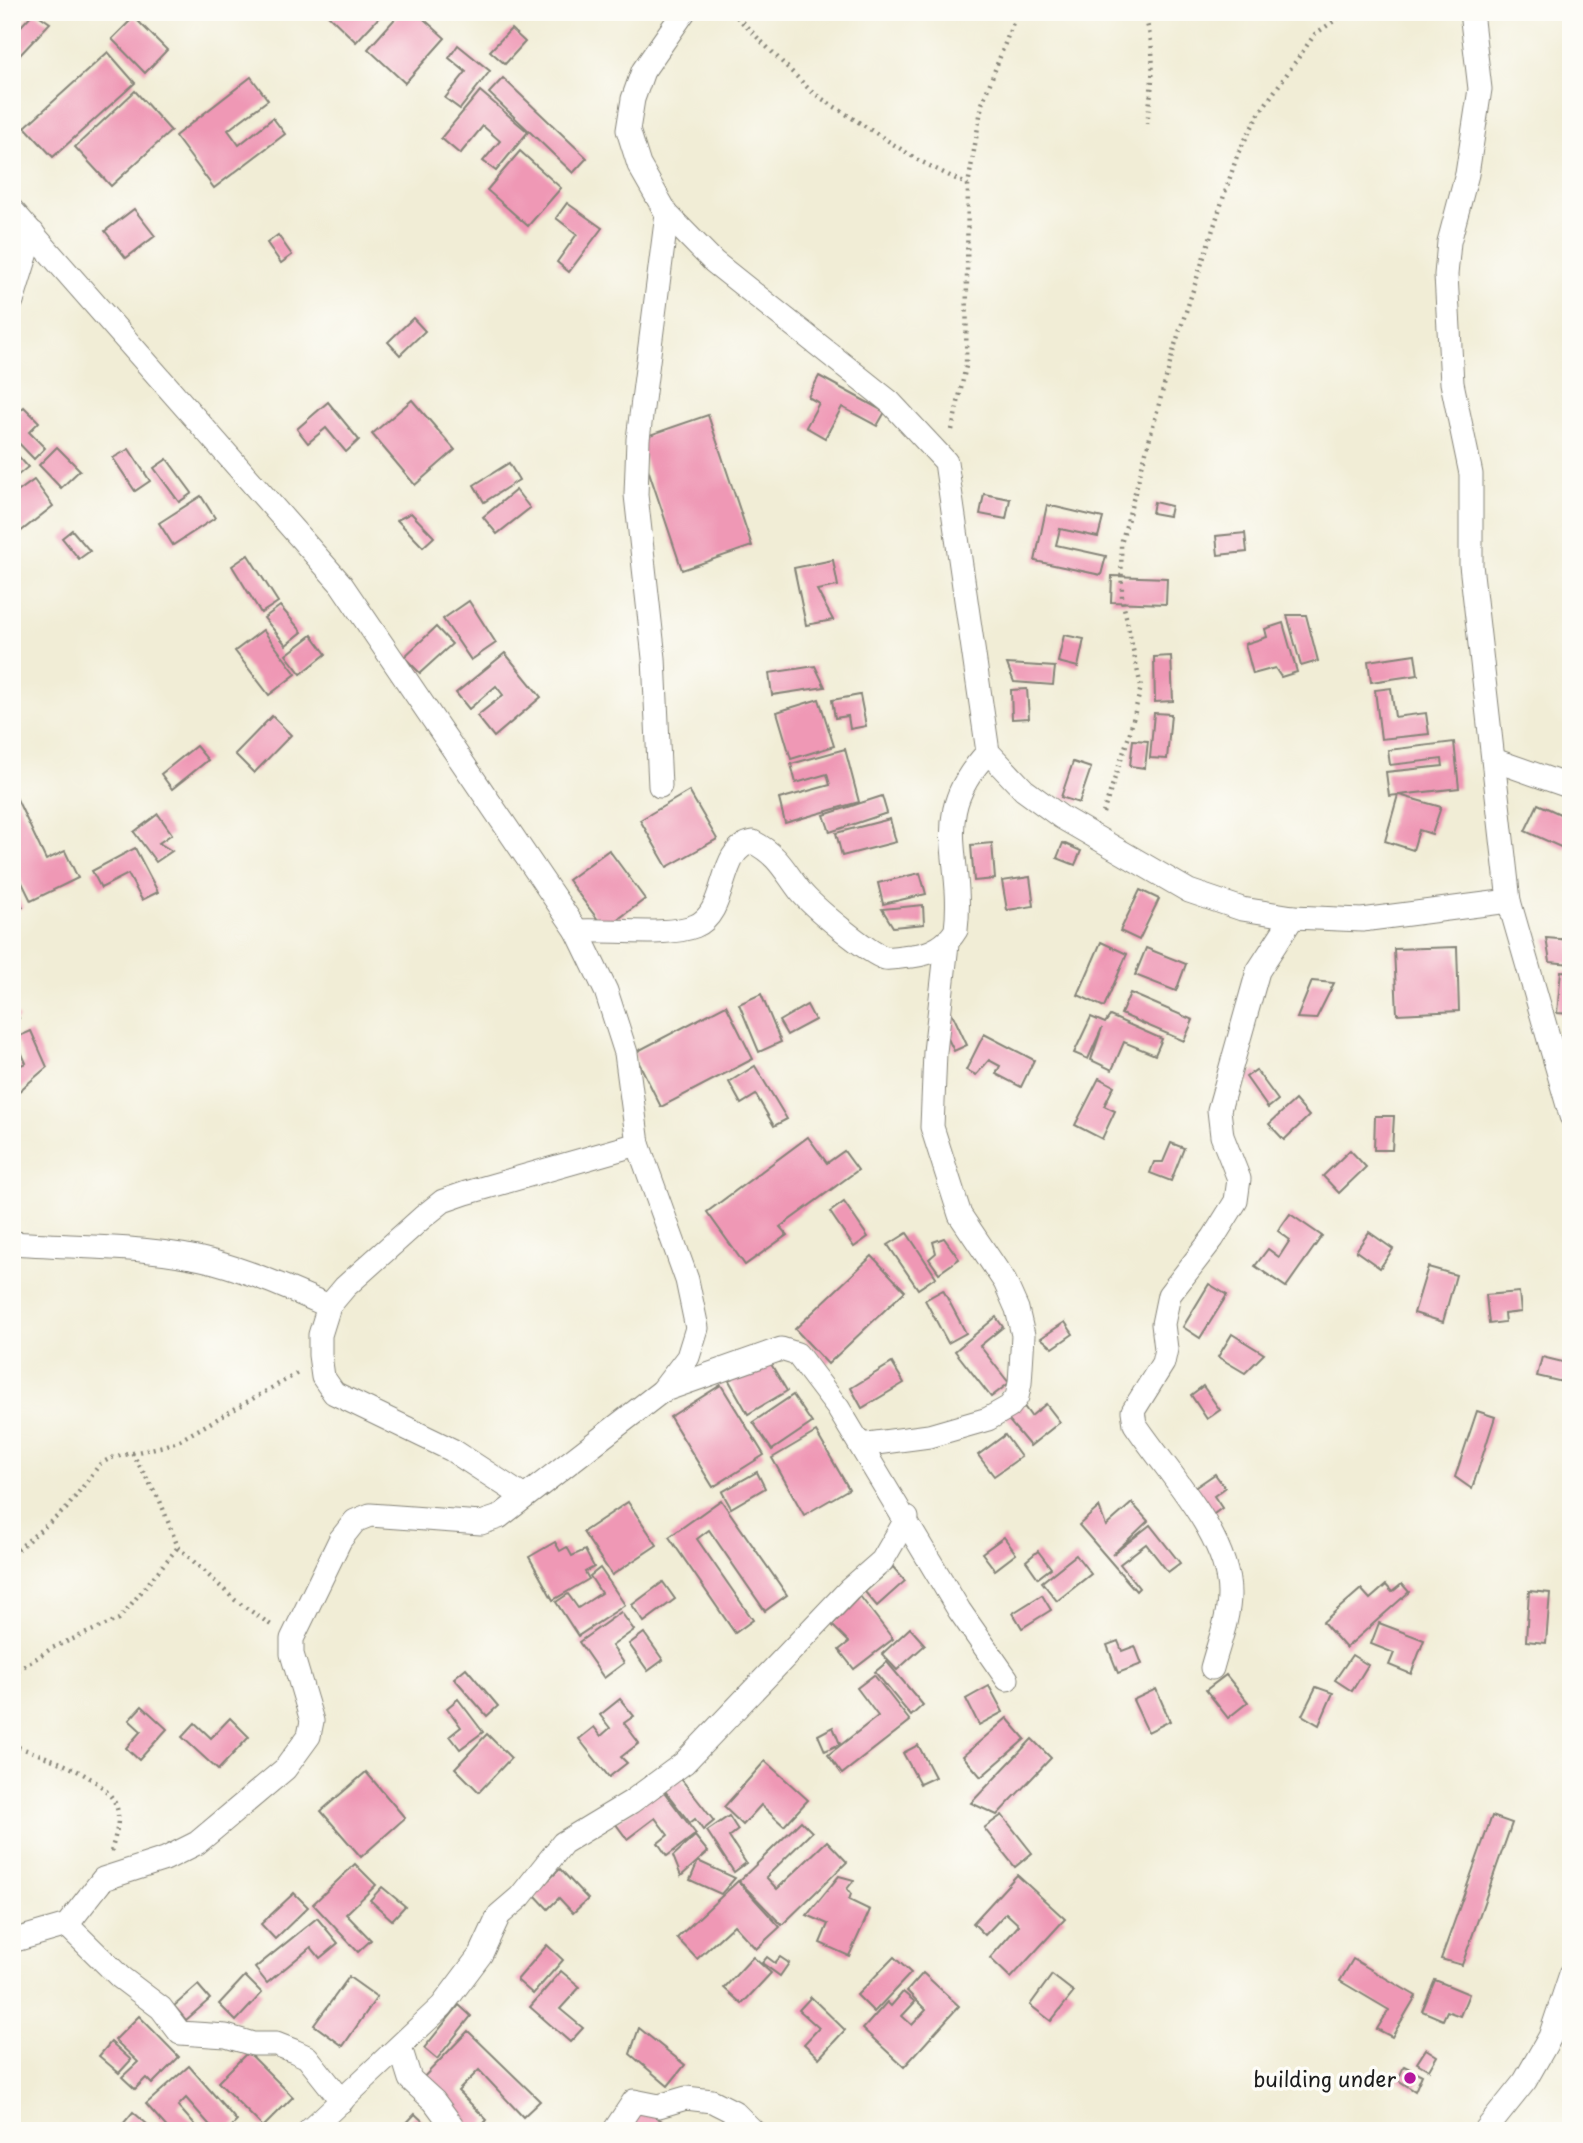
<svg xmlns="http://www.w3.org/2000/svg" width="1583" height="2143" viewBox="0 0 1583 2143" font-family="'Playpen Sans',sans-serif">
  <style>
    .building { fill: #ef98b5 }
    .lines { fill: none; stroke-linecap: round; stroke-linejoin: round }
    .minor-casing { stroke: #868479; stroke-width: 25 }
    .path { stroke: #868479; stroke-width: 4.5; stroke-dasharray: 2 5; stroke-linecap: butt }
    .minor { stroke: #fff; stroke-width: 23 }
    .poi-dot { fill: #b5179e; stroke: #fdfcf7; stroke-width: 2.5 }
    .labels { text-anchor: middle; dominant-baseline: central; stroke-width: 7; stroke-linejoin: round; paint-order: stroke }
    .poi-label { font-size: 21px; fill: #1c1c1c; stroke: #fdfcf7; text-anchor: end }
  </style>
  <rect width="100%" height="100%" fill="#fdfcf7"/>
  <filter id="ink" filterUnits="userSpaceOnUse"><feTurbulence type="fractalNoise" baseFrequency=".0143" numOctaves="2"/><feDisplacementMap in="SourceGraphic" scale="14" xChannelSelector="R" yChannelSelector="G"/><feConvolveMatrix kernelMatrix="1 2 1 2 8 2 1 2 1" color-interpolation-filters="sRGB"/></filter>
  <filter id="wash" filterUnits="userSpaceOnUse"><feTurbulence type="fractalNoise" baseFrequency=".00686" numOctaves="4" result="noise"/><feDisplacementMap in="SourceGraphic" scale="28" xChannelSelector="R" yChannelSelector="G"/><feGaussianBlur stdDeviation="1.57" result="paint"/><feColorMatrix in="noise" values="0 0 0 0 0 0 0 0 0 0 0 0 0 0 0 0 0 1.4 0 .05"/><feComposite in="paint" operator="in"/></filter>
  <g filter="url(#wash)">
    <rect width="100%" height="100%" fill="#f1edd6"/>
    <g id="blocks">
      <g class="building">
        <polygon points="34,12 50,23 19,56 12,50 12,36"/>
        <polygon points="325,12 384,12 356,42"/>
        <polygon points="401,12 416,12 445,38 405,83 368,49"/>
        <polygon points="134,17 167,50 145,73 112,39"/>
        <polygon points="511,29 525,42 505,64 490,51"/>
        <polygon points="458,45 490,71 460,109 445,98 466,72 449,58"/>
        <polygon points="108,52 135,83 53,157 25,127"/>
        <polygon points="251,77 268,100 228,130 239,145 273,118 285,134 214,188 175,136"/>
        <polygon points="503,78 587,158 573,173 489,93"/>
        <polygon points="135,91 171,131 111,186 75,147"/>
        <polygon points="480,91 528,132 496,171 483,161 500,141 483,126 460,154 441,138"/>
        <polygon points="520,151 561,188 528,226 487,190"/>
        <polygon points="567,203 602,228 569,272 557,262 577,234 556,218"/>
        <polygon points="134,209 155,236 126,258 105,231"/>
        <polygon points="278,235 292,255 281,263 267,243"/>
        <polygon points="413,318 425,331 400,355 388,342"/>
        <polygon points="819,376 885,412 877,426 842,407 825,438 806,427 819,403 808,397"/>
        <polygon points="412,400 455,450 415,485 372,434"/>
        <polygon points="328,402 359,440 346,452 326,428 308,443 297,429"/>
        <polygon points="24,407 39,422 29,432 45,448 34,459 12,436 12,419"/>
        <polygon points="708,415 752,546 682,570 638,439"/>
        <polygon points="57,447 80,470 61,488 39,465"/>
        <polygon points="12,449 28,467 12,480"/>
        <polygon points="129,449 150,481 135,491 113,458"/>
        <polygon points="167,459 192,493 179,502 154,468"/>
        <polygon points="509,463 519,480 484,502 474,485"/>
        <polygon points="34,480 53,506 20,532 12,522 12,496"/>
        <polygon points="516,490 530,508 497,534 483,517"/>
        <polygon points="984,494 1010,499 1006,519 980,514"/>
        <polygon points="201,496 215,518 173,545 159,523"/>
        <polygon points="1154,502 1171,506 1169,516 1152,513"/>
        <polygon points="1047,505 1103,518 1098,537 1060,529 1056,545 1106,556 1101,575 1035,561"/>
        <polygon points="411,513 434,537 423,547 397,520"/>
        <polygon points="72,530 90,551 79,559 62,538"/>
        <polygon points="1245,533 1247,552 1218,555 1216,536"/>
        <polygon points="248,555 278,602 261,613 232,566"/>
        <polygon points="833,560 838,586 817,590 833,620 806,625 794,568"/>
        <polygon points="1112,576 1167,578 1166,604 1111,602"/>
        <polygon points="469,601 496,643 471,660 443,619"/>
        <polygon points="280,606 302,632 286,645 264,618"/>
        <polygon points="1287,615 1306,615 1318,661 1301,666"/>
        <polygon points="1283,623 1297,672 1281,677 1275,668 1253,674 1245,644 1267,637 1265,629"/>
        <polygon points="436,627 452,644 420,673 404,657"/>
        <polygon points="263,630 296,674 269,695 235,651"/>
        <polygon points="312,635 326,654 301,674 286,655"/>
        <polygon points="1064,635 1084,639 1078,667 1058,662"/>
        <polygon points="505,653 541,697 494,737 477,716 503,695 496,686 469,709 456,693"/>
        <polygon points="1415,654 1418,675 1371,682 1368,661"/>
        <polygon points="1171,656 1173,701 1155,702 1154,657"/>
        <polygon points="1007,664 1055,667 1053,685 1014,682"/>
        <polygon points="815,666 825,687 772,695 769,673"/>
        <polygon points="1391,688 1395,717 1426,713 1429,734 1381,739 1375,690"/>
        <polygon points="1027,689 1029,718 1012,719 1011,690"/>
        <polygon points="860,695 866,726 850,729 848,716 835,718 832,700"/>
        <polygon points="819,699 834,746 791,759 777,712"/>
        <polygon points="1154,713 1171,714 1167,759 1150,758"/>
        <polygon points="272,716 291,735 254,773 235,754"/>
        <polygon points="1133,740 1148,741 1145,768 1130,766"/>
        <polygon points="1454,742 1459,788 1399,795 1441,807 1432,834 1419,830 1413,850 1385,841 1398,795 1389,796 1386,772 1443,766 1442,759 1390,765 1388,750"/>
        <polygon points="196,746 208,760 172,789 161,774"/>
        <polygon points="845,749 859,802 785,823 779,799 830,785 827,774 796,783 791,764"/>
        <polygon points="1073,762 1091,768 1079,803 1061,797"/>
        <polygon points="689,791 717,839 667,867 640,820"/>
        <polygon points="15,795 46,860 65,851 78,878 31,901 12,862"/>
        <polygon points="882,796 887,813 830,832 824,815"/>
        <polygon points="1538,804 1571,819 1571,837 1565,849 1525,831"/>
        <polygon points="158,814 172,834 159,843 172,851 156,862 134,832"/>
        <polygon points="890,819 896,842 842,856 836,833"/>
        <polygon points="992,843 995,879 974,881 971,845"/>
        <polygon points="1063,843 1081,851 1075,865 1057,858"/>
        <polygon points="135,848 158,892 142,900 128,874 101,888 92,871"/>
        <polygon points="609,850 645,899 605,929 568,880"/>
        <polygon points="920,873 926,894 883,904 878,883"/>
        <polygon points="1030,877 1034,906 1007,910 1002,881"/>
        <polygon points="12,888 23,907 12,913"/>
        <polygon points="1140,890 1159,899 1139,940 1120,931"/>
        <polygon points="923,905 924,924 893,927 882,909"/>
        <polygon points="1546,938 1571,940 1571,964 1550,962"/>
        <polygon points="1101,942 1127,954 1104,1007 1078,995"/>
        <polygon points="1457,947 1459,1011 1397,1014 1394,949"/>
        <polygon points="1146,948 1186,964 1176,991 1135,975"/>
        <polygon points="1561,971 1571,972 1571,1014 1557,1013"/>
        <polygon points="1312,981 1334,983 1316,1019 1297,1018"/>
        <polygon points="1130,993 1193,1020 1184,1041 1121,1014"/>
        <polygon points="761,994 781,1042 759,1052 739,1004"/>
        <polygon points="726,1005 753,1059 661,1107 634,1053"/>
        <polygon points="807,1005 815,1020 787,1035 779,1021"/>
        <polygon points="12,1009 19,1018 12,1023"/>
        <polygon points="950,1009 967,1045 954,1051 937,1016"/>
        <polygon points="1110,1016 1162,1039 1155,1055 1124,1042 1112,1070 1091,1060 1102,1028 1088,1059 1074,1053 1091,1017 1105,1023"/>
        <polygon points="31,1031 47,1067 18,1092 12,1085 12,1063 16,1067 26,1063 15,1038"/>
        <polygon points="984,1034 1034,1060 1021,1087 996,1074 1000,1066 989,1060 976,1075 966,1070"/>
        <polygon points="755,1066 787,1119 774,1126 756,1095 741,1104 729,1082"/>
        <polygon points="1256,1070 1278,1100 1268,1108 1246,1077"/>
        <polygon points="1099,1078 1114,1086 1104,1106 1115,1111 1102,1139 1075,1125"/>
        <polygon points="1295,1100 1309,1116 1284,1140 1269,1124"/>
        <polygon points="1375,1116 1394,1116 1392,1150 1374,1150"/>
        <polygon points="808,1137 827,1163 844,1151 858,1170 780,1227 787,1235 745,1265 707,1212"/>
        <polygon points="1171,1143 1184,1148 1171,1181 1150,1173 1154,1162 1163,1162"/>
        <polygon points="1350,1150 1366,1167 1339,1193 1323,1176"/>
        <polygon points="844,1202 868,1237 854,1247 830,1212"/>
        <polygon points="1290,1214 1322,1236 1286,1287 1255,1266 1268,1249 1279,1257 1290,1240 1278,1231"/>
        <polygon points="1369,1232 1393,1249 1380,1268 1356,1251"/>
        <polygon points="907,1233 936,1277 918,1289 888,1245"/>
        <polygon points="944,1238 959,1259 939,1273 929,1259 936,1253 933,1242"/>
        <polygon points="872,1256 905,1291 828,1364 795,1329"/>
        <polygon points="1428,1267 1456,1275 1443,1322 1414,1313"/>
        <polygon points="1209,1284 1227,1295 1200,1338 1183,1327"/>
        <polygon points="943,1290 966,1333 948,1343 925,1300"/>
        <polygon points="1519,1292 1521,1312 1504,1314 1505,1322 1489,1324 1486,1295"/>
        <polygon points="996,1317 1003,1327 980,1346 1009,1383 991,1397 955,1351"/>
        <polygon points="1065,1322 1073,1334 1053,1348 1041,1338"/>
        <polygon points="1232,1334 1264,1354 1245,1373 1218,1357"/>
        <polygon points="765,1354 787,1391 748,1414 727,1377"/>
        <polygon points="1542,1357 1571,1364 1571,1384 1537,1376"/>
        <polygon points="892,1363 904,1383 862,1408 851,1388"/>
        <polygon points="721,1385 764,1455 713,1487 670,1417"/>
        <polygon points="1203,1386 1220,1410 1207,1419 1191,1395"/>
        <polygon points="793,1395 812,1423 772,1450 753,1422"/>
        <polygon points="1017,1397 1031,1416 1046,1404 1060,1422 1030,1446 1000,1410"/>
        <polygon points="1477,1411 1495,1417 1472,1489 1455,1477"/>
        <polygon points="816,1432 849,1489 804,1515 772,1458"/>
        <polygon points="1005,1435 1021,1457 994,1476 978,1455"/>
        <polygon points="757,1472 765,1488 731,1508 722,1492"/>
        <polygon points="1215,1474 1225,1488 1214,1496 1222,1508 1211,1516 1193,1489"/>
        <polygon points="721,1500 787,1595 765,1611 709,1530 697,1539 753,1620 735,1633 669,1537"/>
        <polygon points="628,1502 657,1545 612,1575 583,1532"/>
        <polygon points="1132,1503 1148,1521 1112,1555 1150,1525 1180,1563 1168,1572 1146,1544 1120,1564 1139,1588 1136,1591 1079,1525 1099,1507 1106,1526"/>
        <polygon points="1004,1537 1016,1554 995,1570 982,1553"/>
        <polygon points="555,1542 560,1551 567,1547 572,1556 585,1550 594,1567 585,1572 589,1579 553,1600 529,1557"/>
        <polygon points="1038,1551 1051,1568 1038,1578 1026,1561"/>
        <polygon points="1076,1555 1091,1574 1057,1601 1042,1582"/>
        <polygon points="893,1567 905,1581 877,1606 865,1592"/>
        <polygon points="600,1568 625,1605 578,1636 556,1602 568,1594 578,1608 601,1593 590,1576"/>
        <polygon points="663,1582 675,1599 644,1622 632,1605"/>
        <polygon points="1402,1584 1409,1592 1346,1648 1323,1622 1361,1589 1370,1599 1386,1585 1392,1592"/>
        <polygon points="1529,1591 1550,1593 1546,1643 1526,1641"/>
        <polygon points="1042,1595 1051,1610 1022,1628 1013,1613"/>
        <polygon points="860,1596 893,1639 854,1669 839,1650 849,1642 832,1625"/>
        <polygon points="621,1612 634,1630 612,1646 624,1663 604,1678 579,1642"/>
        <polygon points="1379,1623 1424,1640 1411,1674 1389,1665 1394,1653 1371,1644"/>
        <polygon points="910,1628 925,1645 897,1670 882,1654"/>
        <polygon points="644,1633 663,1660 648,1671 629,1644"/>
        <polygon points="1118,1641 1122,1651 1135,1646 1142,1664 1118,1673 1107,1645"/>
        <polygon points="1352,1655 1368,1665 1352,1691 1335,1680"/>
        <polygon points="887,1662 923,1705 911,1716 875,1672"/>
        <polygon points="466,1668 498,1706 487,1716 454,1678"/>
        <polygon points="874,1675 910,1721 842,1774 828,1755 878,1716 857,1688"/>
        <polygon points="1226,1675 1248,1702 1228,1718 1206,1690"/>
        <polygon points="989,1686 1003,1712 979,1725 966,1699"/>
        <polygon points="1316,1687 1333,1693 1319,1725 1302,1715"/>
        <polygon points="1156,1689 1170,1721 1148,1732 1133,1700"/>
        <polygon points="458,1699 483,1732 460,1749 450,1736 461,1727 447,1708"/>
        <polygon points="620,1699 634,1716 624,1723 639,1743 621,1757 627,1763 609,1777 579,1739 594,1727 601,1736 610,1728 600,1715"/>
        <polygon points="142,1706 167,1729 139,1760 126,1748 141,1731 129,1720"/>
        <polygon points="230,1718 249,1737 218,1770 182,1737 195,1723 211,1738"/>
        <polygon points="1007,1718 1025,1739 981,1777 963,1756"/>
        <polygon points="833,1727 840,1744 825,1751 818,1735"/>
        <polygon points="487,1734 511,1758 479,1792 455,1768"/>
        <polygon points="1032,1739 1051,1758 997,1815 971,1803"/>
        <polygon points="918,1745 935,1777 920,1784 903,1753"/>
        <polygon points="765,1761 808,1800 784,1826 761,1805 743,1825 724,1807"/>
        <polygon points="366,1772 405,1818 361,1857 321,1811"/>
        <polygon points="678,1775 714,1821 703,1830 695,1819 690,1823 662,1787"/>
        <polygon points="661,1788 696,1834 667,1856 658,1843 668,1835 655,1818 627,1839 615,1823"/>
        <polygon points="1002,1815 1032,1853 1015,1867 984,1828"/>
        <polygon points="729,1816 738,1830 729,1837 746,1863 734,1872 707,1831"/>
        <polygon points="1492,1816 1512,1823 1462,1965 1441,1959"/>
        <polygon points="801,1821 812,1832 766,1877 777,1889 827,1841 847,1862 782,1925 739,1881"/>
        <polygon points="695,1836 708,1852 681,1876 673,1856"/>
        <polygon points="698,1861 735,1878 721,1894 690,1880"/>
        <polygon points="355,1864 376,1885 346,1914 371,1940 358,1952 313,1904"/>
        <polygon points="560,1869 588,1899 573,1913 559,1898 548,1909 534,1894"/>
        <polygon points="1017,1875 1065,1919 1011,1978 990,1958 1019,1925 1006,1913 985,1935 973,1923"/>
        <polygon points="839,1876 854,1880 847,1889 851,1894 849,1900 870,1910 849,1956 820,1943 828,1924 807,1915"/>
        <polygon points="738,1881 780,1927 756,1949 734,1925 697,1959 677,1938"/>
        <polygon points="382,1887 405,1906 392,1920 370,1900"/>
        <polygon points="294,1893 308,1907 275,1939 261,1924"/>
        <polygon points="317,1918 338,1943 320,1958 311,1947 267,1983 255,1968"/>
        <polygon points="547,1945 563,1960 533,1994 517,1980"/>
        <polygon points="753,1957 771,1973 742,2004 724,1988"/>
        <polygon points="767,1957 775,1963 780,1957 789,1963 780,1976 762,1963"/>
        <polygon points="894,1957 911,1973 874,2012 857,1995"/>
        <polygon points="1353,1959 1416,1996 1392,2037 1377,2029 1389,2010 1340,1981"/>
        <polygon points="561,1971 580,1987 560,2009 583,2028 570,2042 530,2007"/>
        <polygon points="923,1973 959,2006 904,2067 863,2029 887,2002 891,2006 903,1992 915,2002 902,2016 912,2025 926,2010 907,1991"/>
        <polygon points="1052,1975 1074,1992 1051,2021 1030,2005"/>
        <polygon points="245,1976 262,1993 236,2021 219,2004"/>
        <polygon points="349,1977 377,1997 343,2046 314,2025"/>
        <polygon points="1435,1980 1469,1994 1460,2016 1447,2011 1443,2020 1422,2011"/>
        <polygon points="198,1985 210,1999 186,2020 174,2006"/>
        <polygon points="811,1997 845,2030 819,2058 804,2044 819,2028 799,2010"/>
        <polygon points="459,2005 471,2016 437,2059 424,2048"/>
        <polygon points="139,2016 179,2057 152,2084 146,2078 135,2089 122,2077 138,2062 115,2040"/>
        <polygon points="639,2028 685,2065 668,2086 630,2054"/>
        <polygon points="468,2031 540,2101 523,2117 479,2070 458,2091 487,2120 477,2131 467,2131 418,2083"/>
        <polygon points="111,2042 131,2060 119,2073 99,2056"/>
        <polygon points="1426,2049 1437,2056 1429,2070 1417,2063"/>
        <polygon points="248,2052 293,2097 263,2127 218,2082"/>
        <polygon points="189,2066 237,2121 227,2131 215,2131 186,2098 178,2106 200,2131 170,2131 146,2104"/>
        <polygon points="1404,2066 1422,2075 1415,2091 1398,2080"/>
        <polygon points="636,2104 662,2121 655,2131 618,2131"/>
        <polygon points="133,2112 155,2131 117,2131"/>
        <polygon points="415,2114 433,2131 399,2131"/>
      </g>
    </g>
  </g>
  <g filter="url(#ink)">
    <use href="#blocks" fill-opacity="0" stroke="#868479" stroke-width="2"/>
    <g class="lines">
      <g class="minor-casing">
        <g id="minor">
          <polyline points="684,12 643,71 633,99 628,130 639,165 667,214 714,262 890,402 946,462 988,752 1024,790 1061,817 1189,891 1242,909 1293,917 1362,920 1509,901"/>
          <polyline points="1471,12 1480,89 1467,174 1449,242 1446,275 1452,383 1471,474 1471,565 1509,901 1571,1116"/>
          <polyline points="12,210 341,584 577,931 606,991 626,1053 638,1144 687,1280 697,1328 688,1357 662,1391 499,1517 481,1523 370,1515 355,1521 340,1540 292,1639 292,1654 312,1721 309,1736 285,1769 197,1843 165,1859 103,1879 67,1925 12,1941"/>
          <polyline points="12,301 33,233"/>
          <polyline points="1494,760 1571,787"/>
          <polyline points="660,786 654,658 636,495 638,439 667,214"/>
          <path d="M577 931C609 929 668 937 695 926 729 913 717 848 753 842 778 855 784 870 800 891 812 906 868 953 885 958 892 959 904 956 912 956 931 954 946 947 956 930 965 855 927 817 988 752"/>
          <path d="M12 1243C78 1248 150 1245 214 1262 254 1273 292 1290 329 1306"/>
          <polyline points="662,1391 781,1349 797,1354 838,1408 959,1610 1007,1679"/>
          <polyline points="861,1445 929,1436 988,1419 1009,1407 1017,1397 1020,1383 1023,1335 1017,1309 1005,1282 960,1215 932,1127 935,1052 947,944"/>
          <polyline points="524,1497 452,1450 334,1393 323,1377 320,1355 320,1335 329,1306 345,1287 423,1217 443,1201 466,1193 638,1144"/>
          <path d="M1212 1668C1218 1645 1229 1618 1229 1595 1230 1537 1167 1472 1135 1424L1133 1411 1163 1363 1166 1349 1163 1324 1169 1295 1213 1238 1236 1201 1239 1179 1222 1136 1219 1110 1258 971 1293 917"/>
          <polyline points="67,1925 120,1977 161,2008 180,2033 226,2036 253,2044 276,2044 294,2051 307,2057 342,2101"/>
          <polyline points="400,2047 410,2079 434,2101 456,2131"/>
          <polyline points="309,2131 442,2006 481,1954 499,1915 520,1897 563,1843 631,1802 684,1763 849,1590 882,1561 907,1518"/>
          <polyline points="614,2131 634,2101 659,2106 686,2098 712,2101 734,2112 753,2131"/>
          <polyline points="1485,2131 1525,2081 1550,2037 1571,1974"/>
        </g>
      </g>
      <g class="path">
        <polyline points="732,12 813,93 918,160 968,185"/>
        <path d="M1143 12C1158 50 1152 84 1147 124"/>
        <polyline points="952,430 966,366 968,185 982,104 1017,12"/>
        <polyline points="1103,813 1129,736 1141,687 1122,598 1121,544 1175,345 1238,153 1260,112 1315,34 1347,12"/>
        <polyline points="132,1453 160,1501 178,1547 235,1600 271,1625"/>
        <polyline points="12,1554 66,1509 100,1464 111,1458 164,1446 180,1440 298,1373"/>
        <polyline points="12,1674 52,1648 119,1619 178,1547"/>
        <path d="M12 1745C41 1755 116 1778 118 1814 119 1826 114 1840 111 1852"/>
      </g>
      <use href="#minor" class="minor"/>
    </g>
  </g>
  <circle class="poi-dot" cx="1410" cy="2078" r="7"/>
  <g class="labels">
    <g class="poi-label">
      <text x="1396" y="2078">building under</text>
    </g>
  </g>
  <rect width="1583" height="2143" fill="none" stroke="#fdfcf7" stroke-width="42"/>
</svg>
